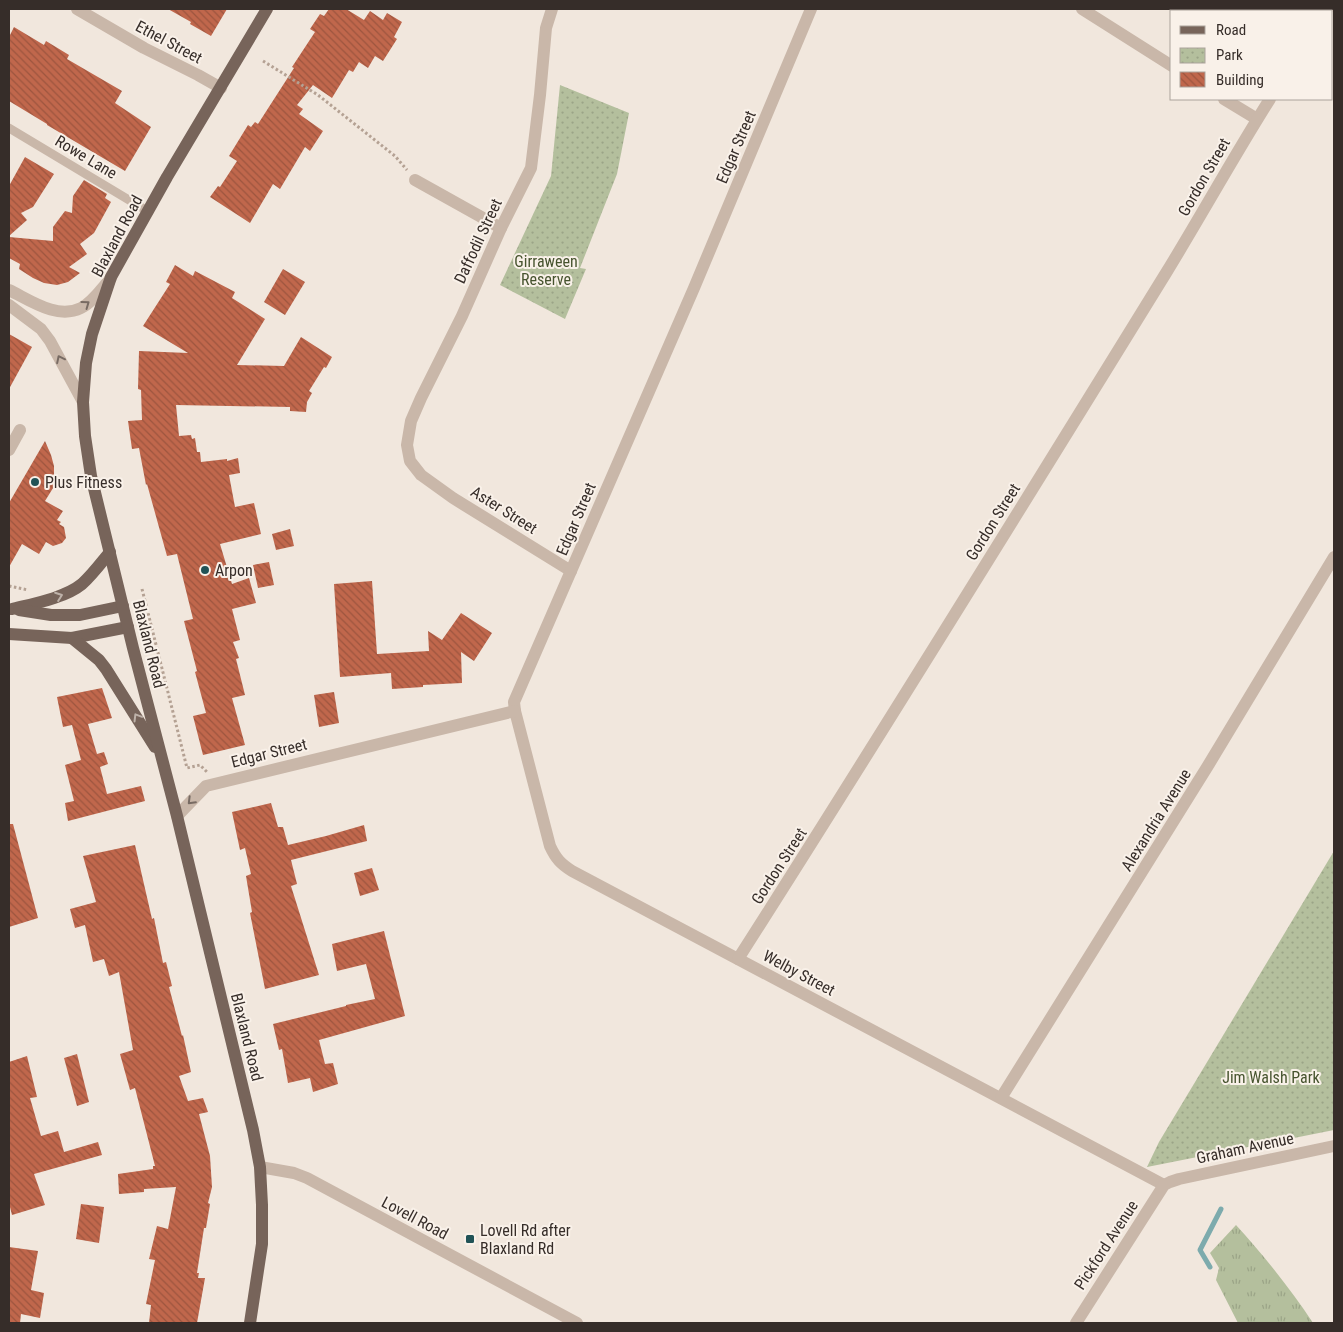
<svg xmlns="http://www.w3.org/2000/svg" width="1343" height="1332" viewBox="0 0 1343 1332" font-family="'Roboto Condensed',sans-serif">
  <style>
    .grass { fill: url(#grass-tufts) }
    .park { fill: url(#park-dots) }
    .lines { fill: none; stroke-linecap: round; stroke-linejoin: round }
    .stream { stroke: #7dabad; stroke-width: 5 }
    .building { fill: url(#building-back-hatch) }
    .path { stroke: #b4a193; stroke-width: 3; stroke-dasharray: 2.5 2.5; stroke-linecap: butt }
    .service { stroke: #c9b7a9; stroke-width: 9 }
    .minor { stroke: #c9b7a9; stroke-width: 12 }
    .tertiary { stroke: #c9b7a9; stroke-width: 12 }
    .primary { stroke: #77645a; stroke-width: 12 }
    .oneway { stroke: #786b63 }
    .oneway2 { stroke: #beb2a9 }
    .poi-dot { fill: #205256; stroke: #f9f1e9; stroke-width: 2 }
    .labels { text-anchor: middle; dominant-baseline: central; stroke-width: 4; stroke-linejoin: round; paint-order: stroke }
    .street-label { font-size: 16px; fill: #362d29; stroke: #f9f1e9 }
    .park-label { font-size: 16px; fill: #46532e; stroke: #f9f1e9 }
    .poi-label { font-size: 16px; fill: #362d29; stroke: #f9f1e9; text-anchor: start }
  </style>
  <defs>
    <pattern id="grass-tufts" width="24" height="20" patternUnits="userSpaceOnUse" patternTransform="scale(1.25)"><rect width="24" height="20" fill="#b4bf9d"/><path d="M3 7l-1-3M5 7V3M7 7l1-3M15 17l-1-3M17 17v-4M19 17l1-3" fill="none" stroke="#9ba487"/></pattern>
    <pattern id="park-dots" width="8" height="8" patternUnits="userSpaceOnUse" patternTransform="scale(1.25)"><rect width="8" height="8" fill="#b4bf9d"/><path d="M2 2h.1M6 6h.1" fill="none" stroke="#9ba487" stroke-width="1.8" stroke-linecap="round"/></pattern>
    <pattern id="building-back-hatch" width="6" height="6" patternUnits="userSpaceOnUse" patternTransform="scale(1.25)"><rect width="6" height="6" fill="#c0674c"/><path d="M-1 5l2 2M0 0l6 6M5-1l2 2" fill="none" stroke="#9d553f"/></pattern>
  </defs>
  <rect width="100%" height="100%" fill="#f1e7dd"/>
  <path class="grass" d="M1236 1225C1264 1256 1290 1288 1313 1323H1238L1216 1280 1219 1268 1210 1253Z"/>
  <g class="park">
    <polygon points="560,85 629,113 617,174 580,268 586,269 565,319 500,285 551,176"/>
    <polygon points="1334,851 1334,1130 1147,1167 1159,1142"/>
  </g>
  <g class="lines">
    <polyline class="stream" points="1210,1267 1200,1250 1221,1209"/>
  </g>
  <g class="building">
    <polygon points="168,9 227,9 211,36 190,24 191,22"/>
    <polygon points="329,9 346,9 364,20 370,11 383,20 387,13 402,22 394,37 397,39 383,61 375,56 368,68 359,62 353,72 349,70 332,98 313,85 297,105 303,109 299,114 323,131 310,151 305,147 280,189 273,184 250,223 210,197 218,186 220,187 237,161 229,156 248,125 251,127 255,122 258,124 294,68 292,67 315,32 310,29 320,14 324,16"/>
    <polygon points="14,27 44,45 46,41 69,55 67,59 122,91 115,103 151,127 125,171 47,125 47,124 9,101 9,37"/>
    <polygon points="25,157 54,174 33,207 21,213 27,220 9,236 9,186"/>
    <polygon points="84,180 107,194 105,198 111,202 94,233 80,244 87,254 69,267 80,273 68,282 57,285 44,283 33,278 19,269 20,264 9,258 9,237 53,241 53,227 65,211 72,213 73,196"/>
    <polygon points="175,265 193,276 195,271 235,292 232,298 265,319 237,365 284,366 301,337 332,357 326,368 324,367 309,391 312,393 307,402 306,412 290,411 290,407 176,405 179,436 191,435 192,439 195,438 197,452 200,452 201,462 227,459 227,461 238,458 240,473 229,475 235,507 254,503 261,534 220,544 232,584 249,578 256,603 232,609 240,640 233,642 239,658 236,659 245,695 232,698 245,745 203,755 193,716 206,713 195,672 197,671 184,621 193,619 177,554 167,556 147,484 146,485 139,448 132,449 128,421 142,420 141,390 138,389 139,351 188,353 143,326 170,284 166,282"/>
    <polygon points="283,269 305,282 285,315 264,302"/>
    <polygon points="9,334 32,347 9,389"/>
    <polygon points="45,441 51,455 54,466 54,478 58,480 45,501 63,511 57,520 61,522 59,524 64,527 66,538 62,543 53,546 46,542 39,554 22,544 9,567 9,503"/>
    <polygon points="290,529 294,546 276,550 272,534"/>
    <polygon points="269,562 274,585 258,588 253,565"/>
    <polygon points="372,581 377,654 429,651 428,631 442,640 461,613 492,633 474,661 461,652 462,683 423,685 423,687 392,689 391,673 340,677 334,584"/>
    <polygon points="102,688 112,718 88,724 97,754 104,752 108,764 100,767 107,794 141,786 145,801 68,821 65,803 74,801 65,765 81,760 72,725 63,727 57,697"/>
    <polygon points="334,692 339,723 319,727 314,695"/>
    <polygon points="271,803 278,827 283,827 288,845 326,836 364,825 367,841 291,860 297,884 291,886 319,975 265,989 250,913 252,912 246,876 251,874 245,848 240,850 232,812"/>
    <polygon points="9,824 13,824 38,918 9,927"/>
    <polygon points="135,845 152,919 154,918 163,963 166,962 172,986 169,987 182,1036 183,1035 191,1072 179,1076 188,1101 203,1098 208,1112 199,1114 210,1156 212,1187 208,1203 210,1204 206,1228 204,1228 197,1273 199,1273 198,1278 205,1278 197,1323 149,1323 151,1305 146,1304 155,1260 149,1259 157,1226 168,1229 176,1187 144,1189 144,1192 119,1194 118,1174 153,1169 153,1166 155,1166 135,1088 130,1090 120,1054 133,1050 119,972 109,976 104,959 93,962 85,925 75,928 70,909 96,902 83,856"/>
    <polygon points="372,868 379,890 360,896 354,873"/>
    <polygon points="384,931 405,1016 319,1040 325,1064 333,1063 338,1084 313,1092 310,1078 288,1083 282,1049 279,1050 273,1024 346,1006 346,1005 375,999 366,964 337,971 332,944"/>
    <polygon points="77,1054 89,1102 77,1106 64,1058"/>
    <polygon points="27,1056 37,1097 30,1098 41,1136 58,1131 64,1152 98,1142 102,1155 34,1174 45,1205 12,1215 9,1203 9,1062"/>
    <polygon points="81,1204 104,1207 99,1243 76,1239"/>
    <polygon points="9,1247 38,1251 31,1290 44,1293 40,1318 21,1314 20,1323 9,1323"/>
  </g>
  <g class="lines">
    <g class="path">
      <polyline points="263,61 318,95 395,156 407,170"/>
      <polyline points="9,586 28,590"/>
      <polyline points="142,589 187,768 200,765 207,772"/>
    </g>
    <polyline class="service" points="9,128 149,212"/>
    <g class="minor">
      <polyline points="77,9 144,48 198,75 221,88"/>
      <polyline points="552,9 546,28 540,95 531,168 501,228 462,316 421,398 411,421 407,445 410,461 421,475 453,498 571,571"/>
      <path d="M811 9 694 288 514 702 515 711 550 846C556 859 561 864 572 871L1164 1185"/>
      <polyline points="1082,9 1172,66"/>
      <polyline points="1325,11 1327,9"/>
      <polyline points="1224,99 1257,119"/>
      <polyline points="415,180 501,228"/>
      <polyline points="9,450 20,430"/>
      <polyline points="177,816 206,786 515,711"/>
      <path d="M738 959C883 732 1024 503 1166 273 1201 216 1234 156 1270 99"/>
      <polyline points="1001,1098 1209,764 1334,557"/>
      <polyline points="1076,1323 1164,1185 1170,1182 1179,1179 1334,1146"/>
    </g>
    <g class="tertiary">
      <path d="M9 290C30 300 57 320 81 308 93 302 102 288 111 278"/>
      <polyline points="9,305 41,329 50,341 83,402"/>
      <polyline points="260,1167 294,1173 307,1178 577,1323"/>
    </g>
    <g class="primary">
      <path d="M12 609C32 604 65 598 82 584 92 575 101 563 110 552"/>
      <polyline points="19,610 51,615 80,615 123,606"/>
      <polyline points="9,634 72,638 128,627"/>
      <polyline points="72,638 99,660 106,669 155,747"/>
      <polyline points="250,1323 262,1244 262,1205 260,1167 253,1130 177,816 133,648 91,476 85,436 83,402 86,363 92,334 111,277 167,177 267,9"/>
    </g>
  </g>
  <defs><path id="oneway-chevron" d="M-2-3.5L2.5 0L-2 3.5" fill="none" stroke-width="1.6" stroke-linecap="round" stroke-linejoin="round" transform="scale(1.25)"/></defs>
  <g class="oneway">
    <use href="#oneway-chevron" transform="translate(86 304) rotate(-36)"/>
    <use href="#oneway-chevron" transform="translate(60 359) rotate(-116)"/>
    <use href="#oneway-chevron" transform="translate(191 801) rotate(135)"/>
  </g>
  <g class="oneway2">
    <use href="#oneway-chevron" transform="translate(59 596) rotate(-20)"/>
    <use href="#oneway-chevron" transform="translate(137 717) rotate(-121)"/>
  </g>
  <g class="poi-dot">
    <circle cx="35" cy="482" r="5"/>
    <circle cx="205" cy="570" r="5"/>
    <rect x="465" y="1234" width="10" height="10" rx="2.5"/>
  </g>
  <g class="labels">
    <g class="street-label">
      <text transform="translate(169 42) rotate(28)">Ethel Street</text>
      <text transform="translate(736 147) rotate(-67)">Edgar Street</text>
      <text transform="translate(86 157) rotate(31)">Rowe Lane</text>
      <text transform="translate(1204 177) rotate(-60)">Gordon Street</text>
      <text transform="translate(117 236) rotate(-62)">Blaxland Road</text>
      <text transform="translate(478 241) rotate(-65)">Daffodil Street</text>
      <text transform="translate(504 510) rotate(32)">Aster Street</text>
      <text transform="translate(576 519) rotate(-67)">Edgar Street</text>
      <text transform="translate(993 522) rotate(-58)">Gordon Street</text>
      <text transform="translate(149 644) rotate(76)">Blaxland Road</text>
      <text transform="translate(269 753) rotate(-14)">Edgar Street</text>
      <text transform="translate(1156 820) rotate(-58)">Alexandria Avenue</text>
      <text transform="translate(779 866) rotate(-57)">Gordon Street</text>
      <text transform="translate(799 973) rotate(28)">Welby Street</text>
      <text transform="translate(247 1037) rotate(76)">Blaxland Road</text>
      <text transform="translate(1245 1148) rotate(-12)">Graham Avenue</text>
      <text transform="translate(415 1218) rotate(28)">Lovell Road</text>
      <text transform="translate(1106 1245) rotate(-57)">Pickford Avenue</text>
    </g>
    <g class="park-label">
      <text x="546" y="261">Girraween<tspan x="546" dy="18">Reserve</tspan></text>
      <text x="1271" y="1077">Jim Walsh Park</text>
    </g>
    <g class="poi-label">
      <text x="45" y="482">Plus Fitness</text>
      <text x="215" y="570">Arpon</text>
      <text x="480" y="1230">Lovell Rd after<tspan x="480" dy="18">Blaxland Rd</tspan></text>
    </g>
  </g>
  <rect width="1343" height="1332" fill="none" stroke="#362d29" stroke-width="20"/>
  <rect x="1170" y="10" width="162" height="90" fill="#f9f1e9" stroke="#aba39c"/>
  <rect x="1180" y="26" width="25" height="8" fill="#77645a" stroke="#aba39c"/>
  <text x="1216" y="35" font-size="15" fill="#362d29">Road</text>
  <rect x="1180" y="48" width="25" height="15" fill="url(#park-dots)" stroke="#aba39c"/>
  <text x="1216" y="60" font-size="15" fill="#362d29">Park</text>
  <rect x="1180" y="72" width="25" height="15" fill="url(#building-back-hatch)" stroke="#aba39c"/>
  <text x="1216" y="85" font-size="15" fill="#362d29">Building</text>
</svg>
